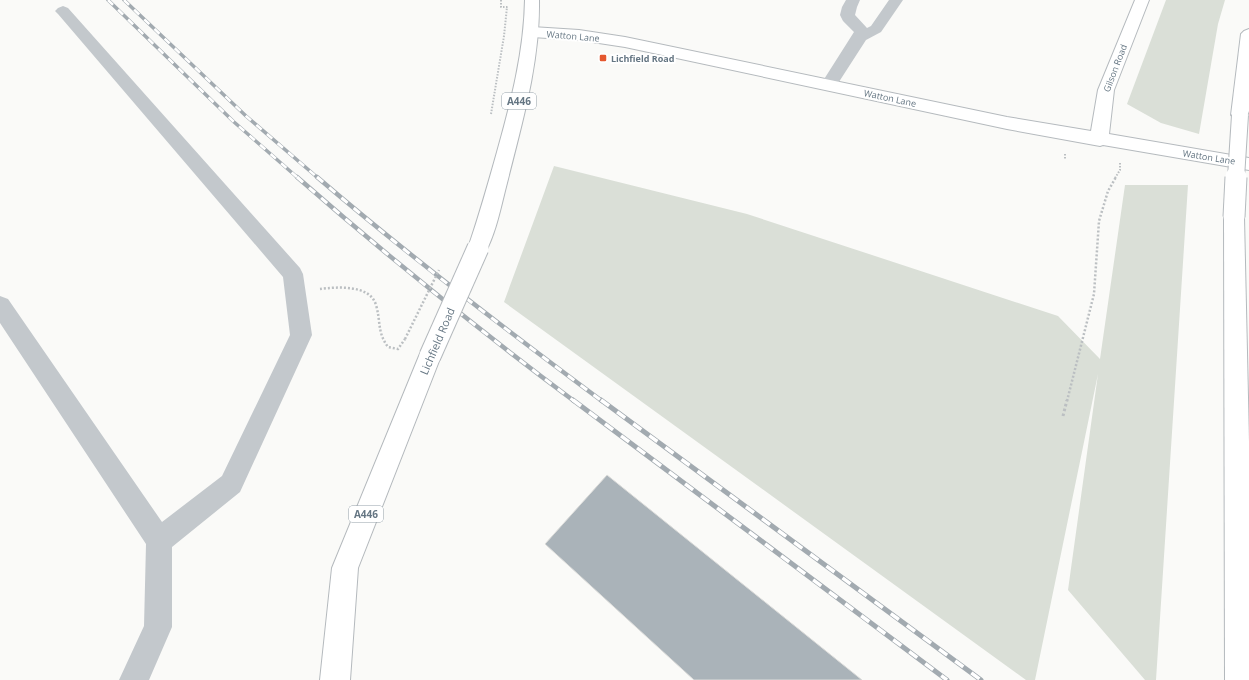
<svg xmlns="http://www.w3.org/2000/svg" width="1249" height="680" viewBox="0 0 1249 680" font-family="'Open Sans',sans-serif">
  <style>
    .green { fill: #dadfd7 }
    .building { fill: #aab3b9; stroke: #dcdcda }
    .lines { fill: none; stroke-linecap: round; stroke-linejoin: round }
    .major-casing { stroke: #b5babe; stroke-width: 2 }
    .highway-casing { stroke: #b4b9bd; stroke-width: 2 }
    .path-far2 { stroke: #bbbfc2; stroke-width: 2; stroke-dasharray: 1.5 1.5; stroke-linecap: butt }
    .path-far1 { stroke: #bbbfc2; stroke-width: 2.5; stroke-dasharray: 2 2; stroke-linecap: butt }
    .path { stroke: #bbbfc2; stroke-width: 3; stroke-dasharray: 2.5 2.5; stroke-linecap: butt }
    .minor { fill: #c3c8cc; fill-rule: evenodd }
    .major { fill: #fff; fill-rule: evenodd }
    .highway { fill: #fff; fill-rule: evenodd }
    .rail-far2-casing { stroke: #a2aab0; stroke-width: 3.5 }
    .rail-far1-casing { stroke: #a2aab0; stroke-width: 4.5 }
    .rail-casing { stroke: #a2aab0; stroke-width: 5 }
    .rail-far2 { stroke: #fff; stroke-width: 2.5; stroke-dasharray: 7; stroke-linecap: butt }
    .rail-far1 { stroke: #fff; stroke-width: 3; stroke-dasharray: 8; stroke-linecap: butt }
    .rail { stroke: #fff; stroke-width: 3.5; stroke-dasharray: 10; stroke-linecap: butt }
    .highway-bridge-far1-casing { stroke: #b4b9bd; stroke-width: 18; stroke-linecap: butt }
    .highway-bridge-casing { stroke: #b4b9bd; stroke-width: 23; stroke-linecap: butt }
    .path-bridge { stroke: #bbbfc2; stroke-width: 2.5; stroke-dasharray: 2 2; stroke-linecap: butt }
    .highway-bridge-far1 { stroke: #fff; stroke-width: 16 }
    .highway-bridge { stroke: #fff; stroke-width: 21 }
    .poi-dot { fill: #e4572e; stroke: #fff; stroke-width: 1.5 }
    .labels { text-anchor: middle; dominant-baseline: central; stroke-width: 4; stroke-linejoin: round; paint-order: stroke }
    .far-street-label { font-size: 9px; fill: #657683; stroke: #fff }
    .far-poi-label { font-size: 9px; font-weight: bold; fill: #657683; stroke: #fff; text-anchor: start }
    .shield { fill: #fff; stroke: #939fa8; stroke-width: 1 }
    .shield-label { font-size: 10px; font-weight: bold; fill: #657683 }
    .street-label { font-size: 11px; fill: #657683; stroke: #fff }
  </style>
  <rect width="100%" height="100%" fill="#fafaf8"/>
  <g class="green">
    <polygon points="1166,0 1225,0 1218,24 1199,134 1161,123 1127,104"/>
    <polygon points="554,166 747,214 1058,316 1100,359 1125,185 1188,185 1156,680 1145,680 1068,590 1098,374 1035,680 1026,680 504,302"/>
  </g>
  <polygon class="building" points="607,475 862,680 694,680 545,544"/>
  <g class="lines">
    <g class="major-casing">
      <polygon id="major" points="1135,0 1149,0 1114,90 1109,134 1249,158 1249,170 1103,145 1100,146 1007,129 625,47 579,40 532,37 527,35 524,32 527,29 532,27 579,30 625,37 1007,117 1091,131 1098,90"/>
    </g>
    <g class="highway-casing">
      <g id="highway">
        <path d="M525 0H539C540 63 522 123 507 183 501 206 496 233 485 253L478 256 471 253 468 248C479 216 488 184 497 152 511 102 524 52 525 0Z"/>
        <polygon points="1249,29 1249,111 1246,119 1240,121 1234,119 1231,115 1241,34 1244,31"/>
        <polygon points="1234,210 1241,212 1244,217 1249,442 1249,680 1225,680 1224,217 1227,212"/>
        <polygon points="430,346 438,349 441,356 358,568 350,680 320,680 332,568 419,356 422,349"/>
      </g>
    </g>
    <g class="path-far2">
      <polyline points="501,0 501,7 508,7"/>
      <polyline points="491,114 504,36 507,7"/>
      <polyline points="1065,154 1065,160"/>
      <polyline points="1115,178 1120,170 1120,162"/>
    </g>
    <g class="path-far1">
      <path d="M320 289C336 287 370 284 376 305 381 322 377 332 388 347L398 349 405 339"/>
      <polyline points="1067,401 1094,294 1099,221 1108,191 1116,177"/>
    </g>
    <polyline class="path" points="1063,416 1067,400"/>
    <g class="minor">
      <polygon points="846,0 860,0 857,7 855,15 867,28 871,26 889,0 903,0 881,32 866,40 835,88 829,89 823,88 821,84 854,32 843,21 840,15 842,7"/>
      <polygon points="63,6 68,8 300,268 303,274 312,335 240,492 172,547 172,627 149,680 119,680 144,626 146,544 0,323 0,296 8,299 162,522 222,476 290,335 283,277 58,14 55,11 58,8"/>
    </g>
    <use href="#major" class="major"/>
    <use href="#highway" class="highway"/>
    <g class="rail-far2-casing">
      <g id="rail-far2">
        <polyline points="108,0 234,122 298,178"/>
        <polyline points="124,0 246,116 318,178"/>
      </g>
    </g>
    <g class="rail-far1-casing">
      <g id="rail-far1">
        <path d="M297 177C386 255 479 330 574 401"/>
        <path d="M317 177C409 256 505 329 602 401"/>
      </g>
    </g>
    <g class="rail-casing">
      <g id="rail">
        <polyline points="573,400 947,680"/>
        <polyline points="601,400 981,680"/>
      </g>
    </g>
    <use href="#rail-far2" class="rail-far2"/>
    <use href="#rail-far1" class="rail-far1"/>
    <use href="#rail" class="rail"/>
    <g class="highway-bridge-far1-casing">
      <polyline id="highway-bridge-far1" points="1236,178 1240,115"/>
    </g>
    <g class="highway-bridge-casing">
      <g id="highway-bridge">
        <polyline points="1234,217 1236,177"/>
        <polyline points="430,356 478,248"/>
      </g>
    </g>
    <polyline class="path-bridge" points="405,339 439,270"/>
    <use href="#highway-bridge-far1" class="highway-bridge-far1"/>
    <use href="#highway-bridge" class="highway-bridge"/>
  </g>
  <rect class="poi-dot" x="599" y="54" width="8" height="8" rx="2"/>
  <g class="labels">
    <g class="far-street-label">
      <text transform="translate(573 36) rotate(5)">Watton Lane</text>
      <text transform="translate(1115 68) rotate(-69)">Gilson Road</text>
      <text transform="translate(890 98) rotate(12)">Watton Lane</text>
      <text transform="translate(1209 157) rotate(9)">Watton Lane</text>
    </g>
    <g class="far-poi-label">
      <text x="611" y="58">Lichfield Road</text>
    </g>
    <g class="shield">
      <rect x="502" y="93" width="34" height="16" rx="3"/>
      <rect x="349" y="506" width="34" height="16" rx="3"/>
    </g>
    <g class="shield-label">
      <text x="519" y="101">A446</text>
      <text x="366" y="514">A446</text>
    </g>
    <g class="street-label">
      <text transform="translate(437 341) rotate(-67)">Lichfield Road</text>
    </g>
  </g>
</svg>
